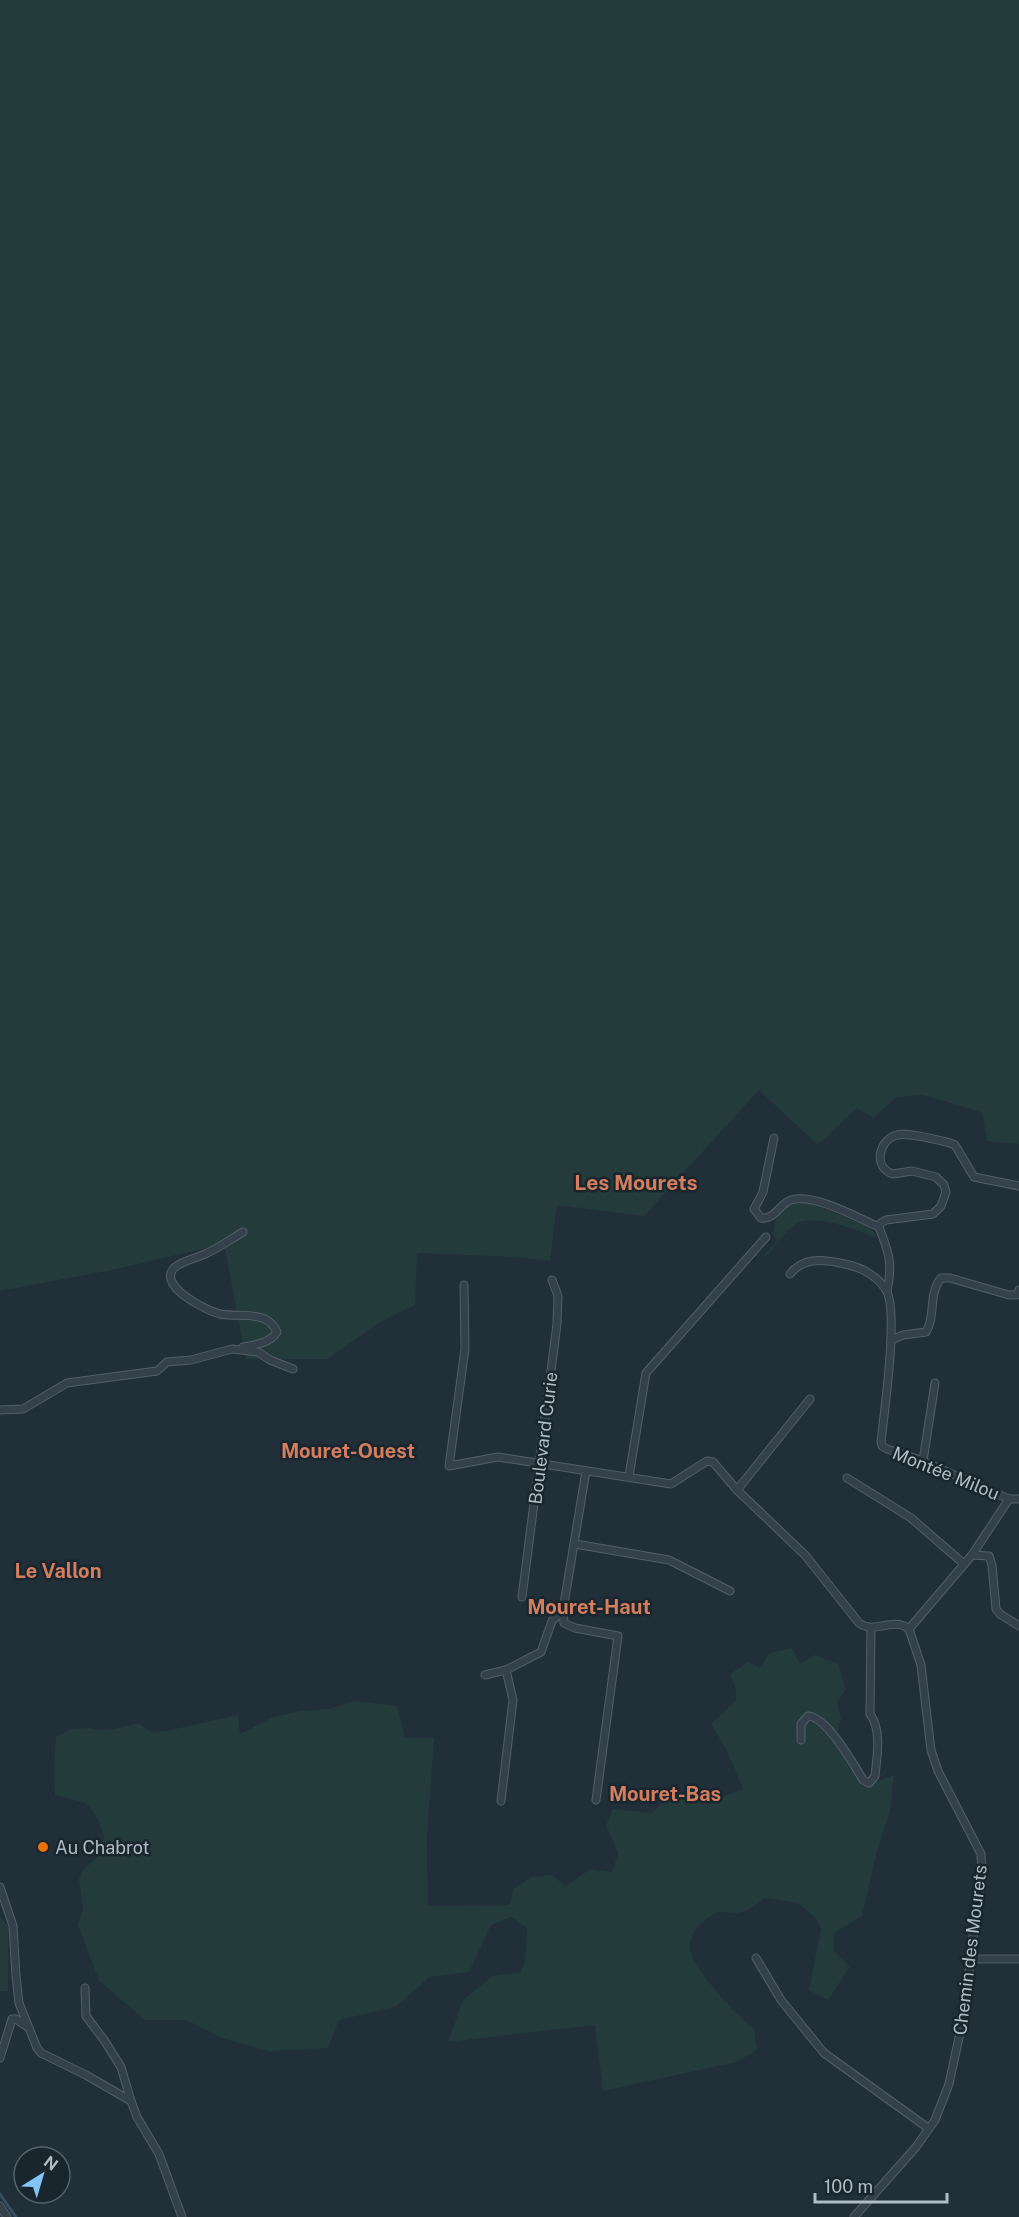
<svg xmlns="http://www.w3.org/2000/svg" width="1019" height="2217" viewBox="0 0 1019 2217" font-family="'Public Sans',sans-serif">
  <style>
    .green { fill: #233b3a }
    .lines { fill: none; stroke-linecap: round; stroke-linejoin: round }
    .stream { stroke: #354e61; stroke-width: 3 }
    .minor-casing { stroke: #535f68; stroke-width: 9 }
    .minor { stroke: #35414a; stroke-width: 7 }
    .food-dot { fill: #e8710a; stroke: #1a262e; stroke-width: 2 }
    .labels { text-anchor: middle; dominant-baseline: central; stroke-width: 5; stroke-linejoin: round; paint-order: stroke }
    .street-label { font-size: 18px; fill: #b0bcc6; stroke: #1a262e }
    .poi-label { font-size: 18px; fill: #b0bcc6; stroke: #1a262e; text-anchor: start }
    .neighbourhood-label { font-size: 20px; font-weight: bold; fill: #d47e5d; stroke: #1a262e }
    .quarter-label { font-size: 21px; font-weight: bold; fill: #d47e5d; stroke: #1a262e }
  </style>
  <rect width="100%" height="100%" fill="#212f39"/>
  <g class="green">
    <polygon points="0,0 1019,0 1019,1144 987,1141 982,1112 923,1095 896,1097 874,1118 857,1108 818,1145 759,1090 644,1216 557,1205 550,1261 515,1257 417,1253 415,1305 382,1321 327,1359 246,1359 224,1244 112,1270 0,1291"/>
    <path d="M803 1202 812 1203 869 1227 877 1236 875 1238C860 1230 813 1214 798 1223 786 1230 775 1246 766 1257L764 1255 777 1241 773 1234C775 1214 783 1205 803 1202Z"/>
    <path d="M792 1648 800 1664 815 1655 838 1664 846 1689 837 1702 841 1719 837 1733 861 1766 869 1785 894 1775 890 1811 877 1851 862 1916 834 1933V1951L850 1967 828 2000 809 1990 821 1929 816 1918 798 1903 765 1898C758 1903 750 1910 742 1912 733 1915 722 1910 714 1914 703 1920 690 1932 690 1946 689 1965 738 2017 754 2029L757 2050 736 2062 603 2091 595 2025 448 2042 463 2000 493 1976 520 1973 525 1963 527 1928 511 1917 491 1925 469 1972 430 1977 395 2007 339 2020 328 2048 269 2051 225 2039 186 2020H145L99 1981 78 1925 83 1909 79 1879 83 1870 96 1858 104 1837 99 1821 86 1803 55 1795 54 1765 56 1736 73 1729 89 1728 97 1730 115 1729 138 1723 151 1732 166 1731 238 1715 240 1734 273 1717 301 1711 329 1709 356 1701 397 1706 405 1738H434L427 1836 428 1906 510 1905 513 1890 531 1877 552 1875 566 1886 590 1869 612 1872 618 1853 606 1825 613 1809 652 1813 670 1794 709 1802 743 1789 726 1749 711 1724 736 1700V1689L730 1674 748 1662 760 1668 769 1653Z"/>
    <polygon points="0,1916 8,1926 8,1991 0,1991"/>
  </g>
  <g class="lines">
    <polyline class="stream" points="0,2194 16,2217"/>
    <g class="minor-casing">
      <g id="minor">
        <path d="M774 1138 763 1192 754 1209 761 1218C775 1220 779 1204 791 1200 814 1193 858 1218 879 1227"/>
        <path d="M243 1232C231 1239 220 1247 207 1253 198 1258 181 1261 174 1268 157 1286 207 1311 220 1314 234 1317 251 1313 265 1319 271 1322 274 1326 277 1332 270 1343 255 1345 243 1347"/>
        <path d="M790 1274C803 1258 820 1259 840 1263 858 1266 876 1274 886 1290 899 1311 884 1413 881 1442L882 1446 887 1449 923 1461 1009 1499"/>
        <path d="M464 1285 465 1349 449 1466 498 1457 671 1484 707 1461 713 1462 737 1490 805 1555 859 1623C875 1635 893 1616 909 1629"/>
        <path d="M887 1291C893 1264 889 1253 879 1227L881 1223 886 1220 933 1214 941 1206 946 1192 944 1185 936 1177 912 1171 893 1174C873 1168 878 1140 897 1135 910 1132 937 1140 950 1143L955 1145 974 1177 1019 1186"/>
        <path d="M891 1340 903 1335 926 1332C936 1316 928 1294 941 1278H950L1009 1295H1017L1019 1290"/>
        <polyline points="0,1410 23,1409 67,1383 157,1371 167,1362 191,1360 232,1349 258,1352 270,1360 293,1369"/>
        <polyline points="923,1461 935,1383"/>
        <polyline points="586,1471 563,1610 564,1623 575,1628 618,1636 596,1800"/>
        <polyline points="629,1476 646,1373 766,1237"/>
        <polyline points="847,1478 911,1518 964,1564"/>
        <polyline points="737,1490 810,1399"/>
        <polyline points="1009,1499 1019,1499"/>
        <polyline points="575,1544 669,1560 730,1591"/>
        <polyline points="972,1555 989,1556 992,1565 996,1609 1000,1614 1019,1626"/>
        <polyline points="522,1597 557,1324 558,1296 552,1280"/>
        <polyline points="909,1629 972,1555 1009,1499"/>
        <polyline points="485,1675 506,1670"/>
        <path d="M801 1740V1724L808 1716C827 1717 853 1763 863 1780L869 1783 875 1776C877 1756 882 1730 870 1714L871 1628"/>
        <polyline points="501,1801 513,1700 506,1670 541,1652 552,1621 563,1610"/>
        <polyline points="0,1887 13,1926 16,1976 19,2003 37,2048 41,2053 86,2075 131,2101 137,2117 159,2154 182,2217"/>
        <polyline points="756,1958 781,2000 824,2053 928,2128"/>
        <polyline points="970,1959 1019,1959"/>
        <polyline points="85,1988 86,2016 104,2040 121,2067 131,2101"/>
        <polyline points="0,2058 12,2019 16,2019 29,2028"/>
        <polyline points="0,2206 7,2217"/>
        <polyline points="854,2217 916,2147 935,2120 949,2084 966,2005 971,1951 982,1873 981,1854 938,1771 931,1750 921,1665 909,1629"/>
      </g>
    </g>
    <use href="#minor" class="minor"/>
  </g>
  <circle class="food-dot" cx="43" cy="1847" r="6"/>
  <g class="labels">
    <g class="street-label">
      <text transform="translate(543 1438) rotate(-83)">Boulevard Curie</text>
      <text transform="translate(946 1473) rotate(22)">Montée Milou</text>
      <text transform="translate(970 1950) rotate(-83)">Chemin des Mourets</text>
    </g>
    <g class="poi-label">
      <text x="55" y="1847">Au Chabrot</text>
    </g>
    <g class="neighbourhood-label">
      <text x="348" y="1451">Mouret-Ouest</text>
      <text x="58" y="1571">Le Vallon</text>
      <text x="589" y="1607">Mouret-Haut</text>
      <text x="665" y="1794">Mouret-Bas</text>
    </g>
    <g class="quarter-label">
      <text x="636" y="1182">Les Mourets</text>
    </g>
  </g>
  <g transform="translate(42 2175) rotate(37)"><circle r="28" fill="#1a262e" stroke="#56626b" stroke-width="1.5"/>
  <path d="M0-4.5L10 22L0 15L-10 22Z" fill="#83c3f8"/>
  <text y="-9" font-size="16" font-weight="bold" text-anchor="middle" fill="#b0bcc6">N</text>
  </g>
  <path d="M815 2193v9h132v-9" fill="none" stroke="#b0bcc6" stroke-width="3"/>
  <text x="824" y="2193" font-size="18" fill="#b0bcc6" stroke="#1a262e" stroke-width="4.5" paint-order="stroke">100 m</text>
</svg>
